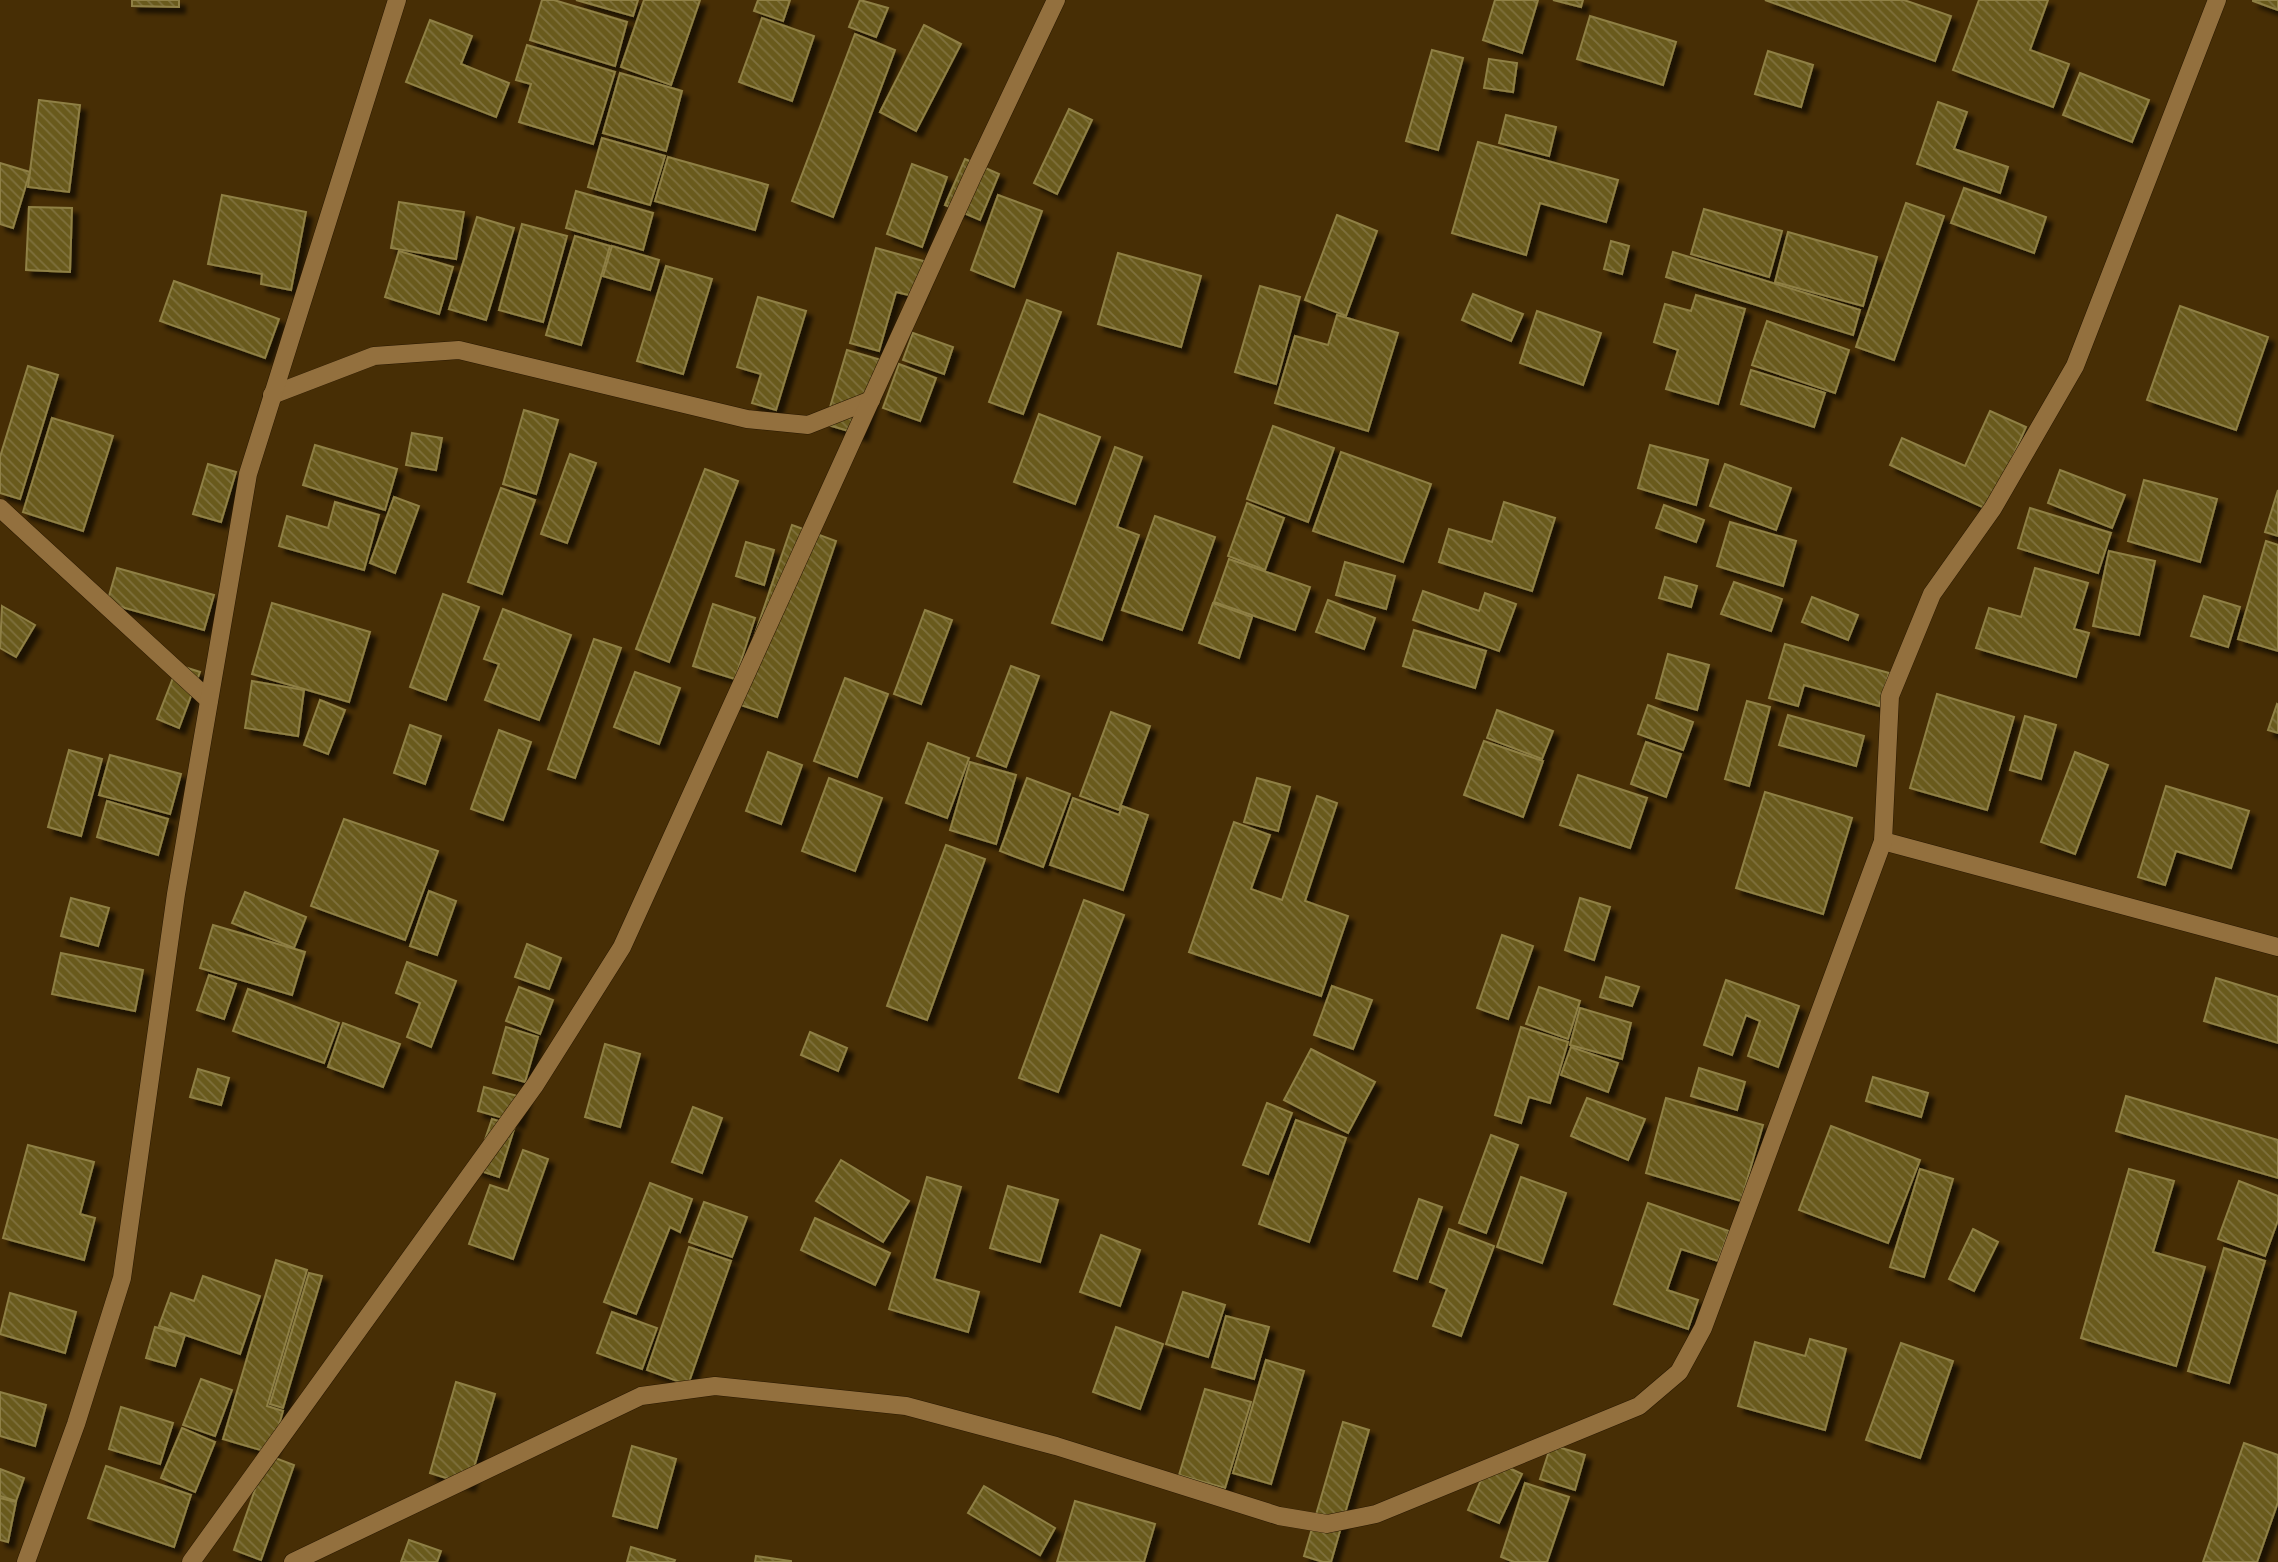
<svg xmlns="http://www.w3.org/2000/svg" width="2278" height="1562" viewBox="0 0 2278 1562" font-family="'Noto Serif',serif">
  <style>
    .building { fill: url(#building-back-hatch); stroke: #8f8045; stroke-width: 2; filter: url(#shadow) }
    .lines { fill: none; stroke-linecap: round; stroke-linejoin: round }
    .minor-casing { stroke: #291800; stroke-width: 19 }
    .minor { stroke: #93703e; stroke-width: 18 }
  </style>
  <defs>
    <pattern id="building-back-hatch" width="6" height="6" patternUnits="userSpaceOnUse" patternTransform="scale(1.75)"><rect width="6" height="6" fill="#695a1e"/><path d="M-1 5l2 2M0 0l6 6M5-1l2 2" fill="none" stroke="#7f713d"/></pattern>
    <filter id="shadow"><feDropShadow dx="6" dy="6" stdDeviation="2" flood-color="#0009"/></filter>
  </defs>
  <rect width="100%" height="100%" fill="#472e05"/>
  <g class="building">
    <polygon points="132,0 179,0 179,7 132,6"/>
    <polygon points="542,0 554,0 627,22 615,66 530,40"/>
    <polygon points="576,0 638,0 633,16"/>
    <polygon points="644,0 700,0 671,85 621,67"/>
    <polygon points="758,0 790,0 783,21 754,11"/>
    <polygon points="860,0 888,8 876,37 849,27"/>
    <polygon points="1495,0 1538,0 1522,53 1483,40"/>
    <polygon points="1553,0 1583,0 1581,7"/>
    <polygon points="1765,0 1904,0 1951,16 1935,61"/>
    <polygon points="1979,0 2048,0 2030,50 2069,64 2053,107 1953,70"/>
    <polygon points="2278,0 2278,10 2253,1 2253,0"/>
    <polygon points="1590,16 1676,42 1663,85 1577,59"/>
    <polygon points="762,18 814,36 792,101 739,82"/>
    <polygon points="430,20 472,36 461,64 509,83 496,117 406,82"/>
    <polygon points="924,25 961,44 916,131 880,112"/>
    <polygon points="855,34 895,50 833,217 792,201"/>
    <polygon points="527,45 615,72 593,144 519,122 531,84 516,80"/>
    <polygon points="1432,50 1463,58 1438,150 1406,141"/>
    <polygon points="1768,51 1813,65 1801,107 1755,94"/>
    <polygon points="1489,59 1517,63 1513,92 1484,88"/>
    <polygon points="620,73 682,91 666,151 603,133"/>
    <polygon points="2080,73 2149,100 2132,142 2063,115"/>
    <polygon points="39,100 80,105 69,192 28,187"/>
    <polygon points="1938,102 1967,112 1954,149 2008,167 2000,193 1917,164"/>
    <polygon points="1069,109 1092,120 1057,194 1034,183"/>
    <polygon points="1506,115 1556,127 1549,156 1499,143"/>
    <polygon points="602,138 665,156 650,205 588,187"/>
    <polygon points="1478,142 1618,180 1606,222 1540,203 1526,255 1452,233"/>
    <polygon points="668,157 768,185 755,230 655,201"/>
    <polygon points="965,159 999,174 980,220 945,205"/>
    <polygon points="0,163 30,172 13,228 0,224"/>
    <polygon points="912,164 947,177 922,247 887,234"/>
    <polygon points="1964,188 2046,217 2034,253 1951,223"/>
    <polygon points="576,191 653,213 643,250 566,228"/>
    <polygon points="222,195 306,212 291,290 261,284 262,274 208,264"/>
    <polygon points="998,195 1042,211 1014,287 971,270"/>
    <polygon points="399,202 464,212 456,259 391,248"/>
    <polygon points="1906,203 1944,216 1894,360 1856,347"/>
    <polygon points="29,207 72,208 70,272 26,270"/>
    <polygon points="1704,209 1782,231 1769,277 1691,254"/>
    <polygon points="1337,215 1377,231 1346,316 1305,300"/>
    <polygon points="477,217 514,228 486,320 449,309"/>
    <polygon points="522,224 567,236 543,322 499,310"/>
    <polygon points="1788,232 1877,257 1863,306 1775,282"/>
    <polygon points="575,236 610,246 581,345 546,335"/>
    <polygon points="1611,241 1629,246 1622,274 1604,269"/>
    <polygon points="612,246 659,260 650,290 603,276"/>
    <polygon points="876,248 927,262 917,297 896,292 879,351 850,343"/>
    <polygon points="399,251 453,267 439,314 385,297"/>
    <polygon points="1673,252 1860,310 1853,335 1666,277"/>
    <polygon points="1118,253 1201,276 1181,347 1098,324"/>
    <polygon points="666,266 712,279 683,374 637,361"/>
    <polygon points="174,281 279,319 265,358 160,321"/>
    <polygon points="1260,286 1300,297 1276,384 1235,372"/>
    <polygon points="1473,294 1523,314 1511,341 1462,320"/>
    <polygon points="1696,295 1745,309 1718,404 1666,389 1678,350 1654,342 1665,304 1691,311"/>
    <polygon points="758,297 806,311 776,410 752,403 761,374 737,367"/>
    <polygon points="1027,300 1061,312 1023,414 989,402"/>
    <polygon points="2180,306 2268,337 2236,430 2147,400"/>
    <polygon points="1537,311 1601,333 1583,385 1520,363"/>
    <polygon points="1337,315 1398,333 1368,431 1275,403 1295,336 1328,345"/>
    <polygon points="1767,321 1849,350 1835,393 1752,365"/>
    <polygon points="913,333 953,347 944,374 903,360"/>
    <polygon points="847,350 884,361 862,435 825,424"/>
    <polygon points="899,364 936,378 920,421 883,408"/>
    <polygon points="28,366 58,375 20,499 0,493 0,457"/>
    <polygon points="1751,370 1825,393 1814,427 1741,404"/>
    <polygon points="524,410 558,420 536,494 503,484"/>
    <polygon points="1990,411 2026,427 1989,510 1890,465 1902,438 1965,466"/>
    <polygon points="1039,414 1100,437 1075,504 1014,482"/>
    <polygon points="52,418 113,436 83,531 23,512"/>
    <polygon points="1273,426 1334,448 1308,522 1247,499"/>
    <polygon points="412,433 442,438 436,470 406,465"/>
    <polygon points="315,445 397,469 385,510 303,485"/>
    <polygon points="1650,445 1708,460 1696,505 1638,488"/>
    <polygon points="1115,447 1142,457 1117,527 1139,535 1102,640 1052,623"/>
    <polygon points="1341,452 1431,484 1403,562 1313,531"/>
    <polygon points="570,454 596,463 567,543 541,534"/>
    <polygon points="208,464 236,472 221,522 193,514"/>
    <polygon points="1725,464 1791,488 1776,530 1710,506"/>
    <polygon points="705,469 738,481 669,662 636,649"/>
    <polygon points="2060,470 2125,495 2112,528 2048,503"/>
    <polygon points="2144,480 2217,499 2200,562 2128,541"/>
    <polygon points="501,488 535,500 502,594 468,582"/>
    <polygon points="2278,490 2278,536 2265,532"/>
    <polygon points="394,497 419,506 395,573 370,563"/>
    <polygon points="335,502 379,515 364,570 279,546 287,516 328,528"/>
    <polygon points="1504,502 1555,518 1532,591 1439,562 1449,529 1492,542"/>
    <polygon points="1247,503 1284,518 1265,570 1228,556"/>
    <polygon points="1664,505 1704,520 1696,542 1656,528"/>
    <polygon points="2030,508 2111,533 2098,573 2018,548"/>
    <polygon points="1155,516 1215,537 1182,630 1122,610"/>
    <polygon points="1730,522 1796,541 1783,586 1717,566"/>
    <polygon points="792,525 836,541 777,717 732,702"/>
    <polygon points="2266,541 2278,545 2278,651 2238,639"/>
    <polygon points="746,542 774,550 764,585 736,576"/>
    <polygon points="2109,551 2155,561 2139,635 2093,626"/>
    <polygon points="1229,559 1310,587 1295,630 1214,602"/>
    <polygon points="1345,562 1395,576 1386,609 1336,595"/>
    <polygon points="117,568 214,595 204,630 107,603"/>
    <polygon points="2035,568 2088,583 2074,629 2089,633 2076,677 1976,648 1989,608 2021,617"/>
    <polygon points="1665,577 1697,586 1691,607 1659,598"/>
    <polygon points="1734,582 1782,599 1771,631 1721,614"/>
    <polygon points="1423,591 1479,611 1485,593 1516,604 1499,651 1413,620"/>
    <polygon points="443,594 479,607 446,700 410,687"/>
    <polygon points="2204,596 2240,607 2228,647 2191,636"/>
    <polygon points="1812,597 1858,615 1848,640 1802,622"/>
    <polygon points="1328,600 1375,618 1364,649 1316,632"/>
    <polygon points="272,603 370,632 349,702 252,674"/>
    <polygon points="1213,603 1252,617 1239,658 1199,643"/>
    <polygon points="713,604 755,618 735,679 693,666"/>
    <polygon points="2,606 35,625 16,657 0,648"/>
    <polygon points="503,609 571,635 539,720 485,700 499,664 484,659"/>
    <polygon points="925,610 952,620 921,704 894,694"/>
    <polygon points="1414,630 1486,651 1475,688 1403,666"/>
    <polygon points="594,639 621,648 575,778 548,769"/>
    <polygon points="1785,644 1889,673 1879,706 1804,685 1798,706 1769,698"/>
    <polygon points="1668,654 1709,665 1697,710 1656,698"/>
    <polygon points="178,665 200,672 179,728 157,719"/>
    <polygon points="1011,666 1039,676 1006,767 977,756"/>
    <polygon points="635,672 680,688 659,744 614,727"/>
    <polygon points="845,678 888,694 857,777 814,761"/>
    <polygon points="252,681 304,690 298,736 245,728"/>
    <polygon points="1937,694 2014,717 1987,810 1910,788"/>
    <polygon points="320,700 345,710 328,754 304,745"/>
    <polygon points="1747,701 1770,707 1749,786 1725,779"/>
    <polygon points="2277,704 2278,705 2278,733 2268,730"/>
    <polygon points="1648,705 1693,722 1683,750 1638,734"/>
    <polygon points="1497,710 1553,731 1542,759 1487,738"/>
    <polygon points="1111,712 1150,726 1119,810 1080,796"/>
    <polygon points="1788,715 1864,736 1856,766 1779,745"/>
    <polygon points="2025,716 2056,725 2041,779 2010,770"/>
    <polygon points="410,725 441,736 425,784 394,773"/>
    <polygon points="499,730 531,742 503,820 471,809"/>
    <polygon points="1484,741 1543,761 1523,817 1464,795"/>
    <polygon points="1646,742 1681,754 1666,797 1631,784"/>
    <polygon points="928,743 969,758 947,818 906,803"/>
    <polygon points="69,750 102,759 81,836 48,827"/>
    <polygon points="768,752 802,765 781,824 746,811"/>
    <polygon points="2075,752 2108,765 2075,854 2041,842"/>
    <polygon points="110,755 181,774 170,814 99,795"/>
    <polygon points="970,762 1016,775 996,844 950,830"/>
    <polygon points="1578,775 1647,798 1630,848 1560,825"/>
    <polygon points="829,778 882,798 855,871 802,851"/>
    <polygon points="1027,778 1070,794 1043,867 1000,851"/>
    <polygon points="1257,778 1290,787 1278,831 1244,822"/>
    <polygon points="2166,786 2249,811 2231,868 2176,851 2165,885 2138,877"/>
    <polygon points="1765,792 1852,818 1823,914 1736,888"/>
    <polygon points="1317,796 1337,803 1305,901 1348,916 1321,996 1189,952 1234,822 1270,835 1251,889 1282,900"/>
    <polygon points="1073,798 1119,815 1122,806 1148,815 1123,890 1050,865"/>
    <polygon points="107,801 168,819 158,855 97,837"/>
    <polygon points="344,819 438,851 405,940 311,906"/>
    <polygon points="946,845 985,859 927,1020 887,1006"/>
    <polygon points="429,891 456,901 437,955 410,946"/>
    <polygon points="245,892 306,917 294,948 232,923"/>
    <polygon points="71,898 109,908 98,946 61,936"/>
    <polygon points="1580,898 1610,907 1594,960 1565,950"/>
    <polygon points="1084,900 1124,915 1058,1092 1019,1078"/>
    <polygon points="213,925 305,952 292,995 200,968"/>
    <polygon points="1502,935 1533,946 1508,1019 1477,1008"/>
    <polygon points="527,944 561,958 549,989 515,977"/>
    <polygon points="61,953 143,970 135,1011 52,994"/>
    <polygon points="407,962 456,981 431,1047 407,1037 420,1003 396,993"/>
    <polygon points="209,975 236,984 224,1019 197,1010"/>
    <polygon points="1606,977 1639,987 1632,1006 1600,997"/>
    <polygon points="2216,978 2278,997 2278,1043 2204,1021"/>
    <polygon points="1726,980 1799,1006 1778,1067 1748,1056 1760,1021 1746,1015 1732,1055 1704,1045"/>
    <polygon points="1332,986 1372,1000 1353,1049 1314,1035"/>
    <polygon points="519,987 553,1000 540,1034 506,1021"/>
    <polygon points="1539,987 1580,1001 1568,1039 1526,1024"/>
    <polygon points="248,989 339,1023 324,1063 233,1031"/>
    <polygon points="1580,1008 1631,1023 1622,1059 1570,1045"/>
    <polygon points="343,1023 400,1044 383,1087 328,1067"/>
    <polygon points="506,1027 538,1037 525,1082 493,1073"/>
    <polygon points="1521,1027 1568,1042 1550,1103 1529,1097 1521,1123 1495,1115"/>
    <polygon points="810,1032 847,1048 838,1071 801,1055"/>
    <polygon points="605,1044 640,1054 620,1127 585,1117"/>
    <polygon points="1571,1047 1618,1063 1608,1092 1561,1075"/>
    <polygon points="1311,1049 1375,1082 1348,1133 1284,1100"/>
    <polygon points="1699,1068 1745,1082 1737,1110 1691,1096"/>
    <polygon points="198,1069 229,1078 221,1105 190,1097"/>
    <polygon points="1873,1077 1928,1093 1921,1117 1866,1101"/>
    <polygon points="484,1087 525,1098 518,1122 478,1111"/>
    <polygon points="2126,1096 2278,1140 2278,1178 2116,1131"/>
    <polygon points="1587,1098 1645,1119 1628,1160 1571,1136"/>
    <polygon points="1666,1098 1763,1125 1741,1201 1646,1173"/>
    <polygon points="1267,1103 1292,1113 1268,1174 1243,1165"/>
    <polygon points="693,1107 722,1118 702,1173 672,1162"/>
    <polygon points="492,1119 515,1126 499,1177 475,1169"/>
    <polygon points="1296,1120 1346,1138 1309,1242 1259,1224"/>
    <polygon points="1831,1126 1920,1160 1888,1243 1799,1210"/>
    <polygon points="1491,1135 1518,1145 1486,1233 1459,1223"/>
    <polygon points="28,1145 94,1162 80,1214 95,1218 84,1260 3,1238"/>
    <polygon points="523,1150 548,1159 513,1259 469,1244 490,1185 508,1191"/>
    <polygon points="841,1160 909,1201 883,1242 816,1201"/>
    <polygon points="1920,1169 1953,1179 1924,1277 1890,1267"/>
    <polygon points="2129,1169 2174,1181 2153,1252 2205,1267 2176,1366 2081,1338"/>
    <polygon points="927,1177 961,1187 934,1279 979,1292 968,1332 889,1309"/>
    <polygon points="1521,1177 1566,1193 1542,1263 1497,1247"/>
    <polygon points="2239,1181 2278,1196 2278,1220 2265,1256 2218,1239"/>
    <polygon points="650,1183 692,1199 680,1232 670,1227 636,1314 604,1302"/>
    <polygon points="1008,1186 1058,1200 1040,1262 990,1248"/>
    <polygon points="1419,1199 1442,1207 1417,1279 1394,1271"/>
    <polygon points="704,1202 747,1217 732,1257 689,1242"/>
    <polygon points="1648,1203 1729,1231 1718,1261 1681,1249 1667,1290 1698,1300 1688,1329 1614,1304"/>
    <polygon points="815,1218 890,1253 875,1285 801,1250"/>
    <polygon points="1449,1229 1494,1246 1461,1336 1433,1326 1447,1289 1430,1282"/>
    <polygon points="1973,1229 1998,1242 1974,1291 1949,1279"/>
    <polygon points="1101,1235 1140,1250 1120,1306 1080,1292"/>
    <polygon points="689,1247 731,1261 688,1385 647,1370"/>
    <polygon points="2224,1248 2265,1261 2229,1383 2188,1371"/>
    <polygon points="276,1260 307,1270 267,1406 283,1411 271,1453 223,1439"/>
    <polygon points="309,1273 322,1276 283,1408 270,1404"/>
    <polygon points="203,1276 260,1296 240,1354 159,1326 171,1293 194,1301"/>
    <polygon points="1183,1292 1225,1305 1208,1357 1166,1344"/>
    <polygon points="10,1293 76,1312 65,1353 0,1334"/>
    <polygon points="612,1312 657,1328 642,1369 597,1353"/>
    <polygon points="1226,1316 1269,1327 1254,1379 1212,1367"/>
    <polygon points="155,1327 185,1335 175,1366 146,1358"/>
    <polygon points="1116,1327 1163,1344 1140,1409 1093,1392"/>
    <polygon points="1810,1339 1846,1349 1825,1430 1738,1406 1755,1342 1805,1356"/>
    <polygon points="1901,1343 1953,1361 1920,1458 1866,1440"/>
    <polygon points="1266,1360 1304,1371 1271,1484 1233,1473"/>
    <polygon points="201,1379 232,1390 215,1436 183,1425"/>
    <polygon points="456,1382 495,1394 469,1485 430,1473"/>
    <polygon points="1205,1389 1251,1402 1225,1488 1179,1475"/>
    <polygon points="0,1392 46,1405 35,1446 0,1436"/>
    <polygon points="121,1407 173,1423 160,1464 109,1449"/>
    <polygon points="1343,1422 1369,1430 1331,1562 1323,1562 1304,1556"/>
    <polygon points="182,1428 215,1442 195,1492 161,1478"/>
    <polygon points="2244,1443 2278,1455 2278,1502 2257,1562 2203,1562"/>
    <polygon points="1551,1445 1585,1455 1575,1490 1540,1479"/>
    <polygon points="632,1446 676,1459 657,1528 613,1516"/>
    <polygon points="267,1455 294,1465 261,1560 234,1550"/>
    <polygon points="1490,1459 1522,1474 1499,1523 1468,1510"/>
    <polygon points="106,1466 191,1495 174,1547 88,1518"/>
    <polygon points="0,1469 24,1478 16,1501 0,1496"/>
    <polygon points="1525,1483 1569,1497 1547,1562 1514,1562 1501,1557"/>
    <polygon points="984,1486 1055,1528 1040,1555 968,1513"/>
    <polygon points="0,1498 16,1502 8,1542 0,1540"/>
    <polygon points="1075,1501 1155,1524 1144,1562 1057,1562"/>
    <polygon points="409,1540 441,1551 437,1562 401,1562"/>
    <polygon points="631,1547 675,1560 674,1562 627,1562"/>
    <polygon points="756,1556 791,1561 791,1562 755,1562"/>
  </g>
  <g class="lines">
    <g class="minor-casing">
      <g id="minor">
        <polyline points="272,395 374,356 459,350 747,419 808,425 871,400"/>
        <polyline points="0,508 209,700"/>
        <polyline points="1883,841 2278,947"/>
        <polyline points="26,1562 76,1424 122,1278 176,894 248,474 397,0"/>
        <polyline points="191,1562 535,1085 622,947 973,175 1056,0"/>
        <polyline points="293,1562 641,1396 715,1386 906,1406 1056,1446 1279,1516 1327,1524 1376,1514 1639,1406 1679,1372 1703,1328 1883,841 1890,696 1932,594 1993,508 2075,366 2217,0"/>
      </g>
    </g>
    <use href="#minor" class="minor"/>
  </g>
</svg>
